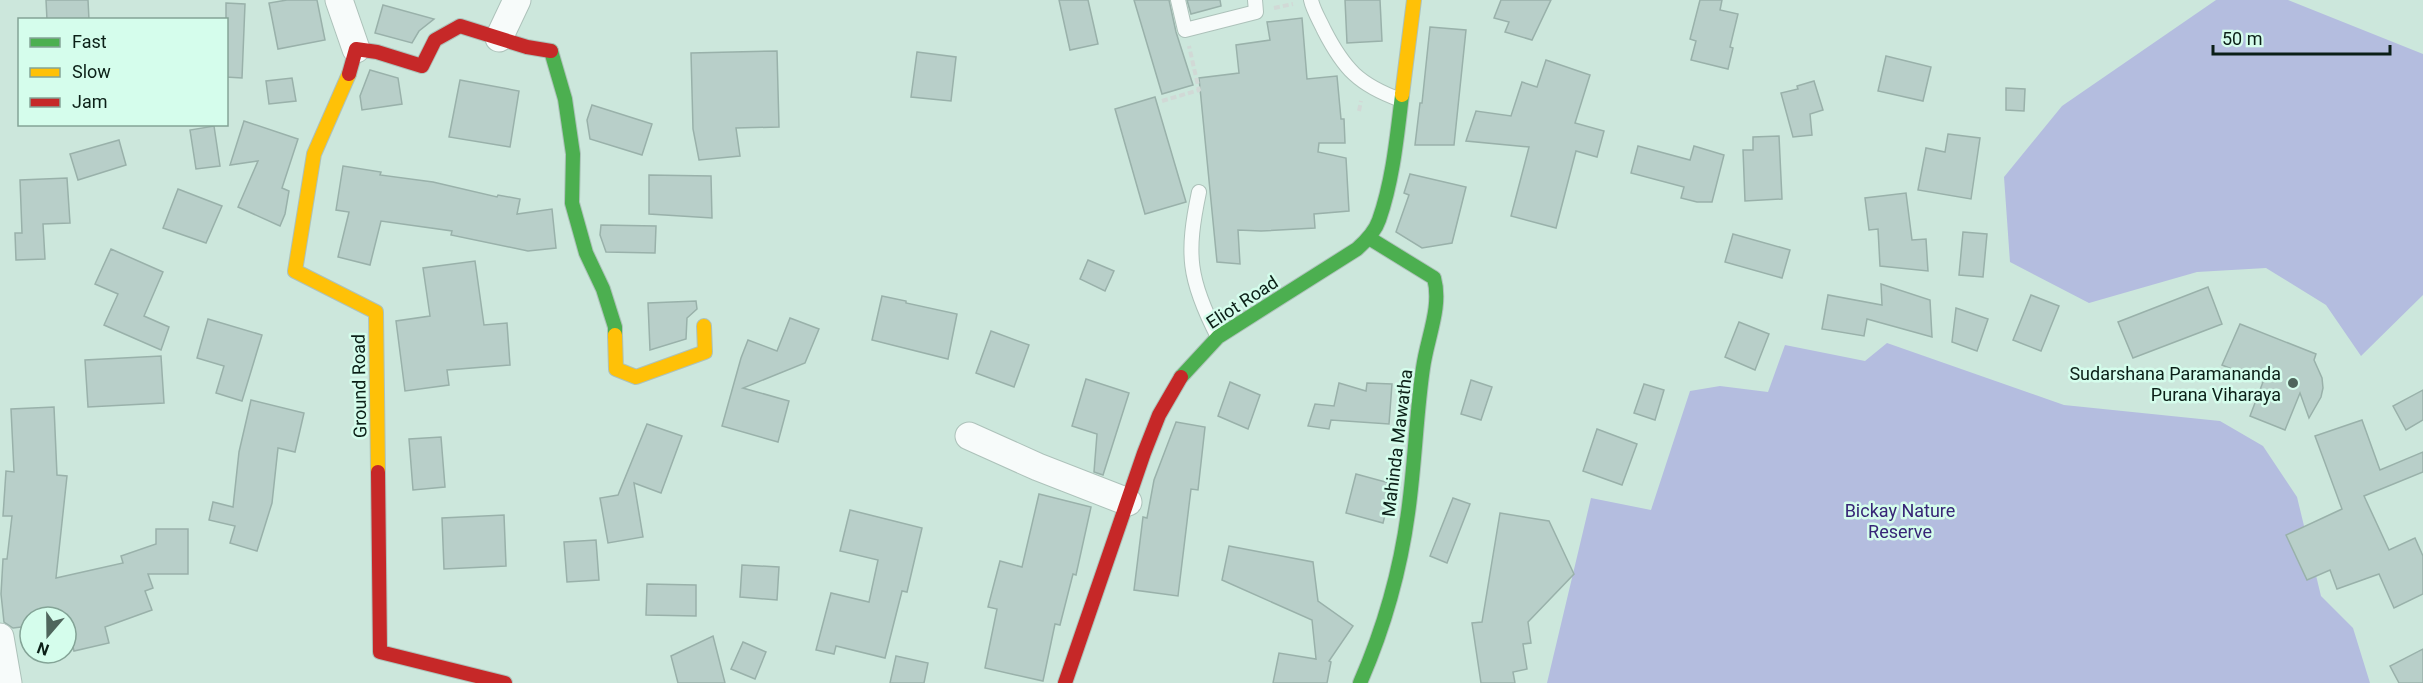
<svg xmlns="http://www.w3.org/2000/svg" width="2423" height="683" viewBox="0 0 2423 683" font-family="Roboto,sans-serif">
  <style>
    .forest { fill: #b4bddf }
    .building { fill: #b8cfc9; stroke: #99b1aa; stroke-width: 1.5 }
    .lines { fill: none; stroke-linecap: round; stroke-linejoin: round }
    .lane-casing { stroke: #adc2ba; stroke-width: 16 }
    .street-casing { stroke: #adc2ba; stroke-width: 29 }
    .fast-casing { stroke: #adc2ba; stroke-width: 16 }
    .slow-casing { stroke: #adc2ba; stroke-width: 16 }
    .jam-casing { stroke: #adc2ba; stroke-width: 16 }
    .path { stroke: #d1d9d6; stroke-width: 4; stroke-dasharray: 6 3; stroke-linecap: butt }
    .lane { stroke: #f7fbfa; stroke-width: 14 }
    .street { stroke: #f7fbfa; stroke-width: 27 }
    .fast { stroke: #4caf50; stroke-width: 14 }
    .slow { stroke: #ffc107; stroke-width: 14 }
    .jam { stroke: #c62828; stroke-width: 14 }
    .poi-dot { fill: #4f655c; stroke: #d5fdec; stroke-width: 2 }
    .labels { text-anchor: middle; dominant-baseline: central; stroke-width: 5; stroke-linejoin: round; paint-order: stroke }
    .street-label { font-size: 18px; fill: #0b1f17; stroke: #d5fdec }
    .poi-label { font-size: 18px; fill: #0b1f17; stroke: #d5fdec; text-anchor: end }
    .park-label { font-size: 18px; fill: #372576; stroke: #d5fdec }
  </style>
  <rect width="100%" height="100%" fill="#cce7dc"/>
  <g class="forest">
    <polygon points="2216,0 2288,0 2423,54 2423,295 2361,356 2326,305 2266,268 2197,272 2089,303 2010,262 2004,177 2062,106"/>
    <polygon points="1887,343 2064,405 2220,421 2263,446 2297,497 2321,596 2353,628 2370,683 1547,683 1591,498 1651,510 1690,391 1720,386 1768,392 1785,345 1865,361"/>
  </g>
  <g class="building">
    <polygon points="46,0 88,0 89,20 47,20"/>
    <polygon points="287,0 317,0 325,40 278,49 269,3"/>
    <polygon points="1059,0 1088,0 1098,44 1070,50"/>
    <polygon points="1134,0 1169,0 1176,32 1193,85 1162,94"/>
    <polygon points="1187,0 1220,0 1221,6 1191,14"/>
    <polygon points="1345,0 1380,0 1382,41 1347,43"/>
    <polygon points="1501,0 1551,0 1532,40 1505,32 1509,22 1494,18"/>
    <polygon points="1700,0 1722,0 1720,10 1738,14 1730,47 1733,48 1728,69 1691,60 1696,41 1690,39"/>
    <polygon points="226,3 245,4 242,78 226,77"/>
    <polygon points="383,5 434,19 419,31 412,43 375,33"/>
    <polygon points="1302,18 1307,79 1337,76 1341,119 1344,119 1345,143 1319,143 1318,152 1346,158 1349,211 1314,214 1315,228 1261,231 1238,230 1240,264 1217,262 1199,78 1239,73 1236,45 1270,40 1267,22"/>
    <polygon points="1430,27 1466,30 1454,145 1415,145 1420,103 1422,103"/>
    <polygon points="777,51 779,127 736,128 740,156 699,160 693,129 691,53"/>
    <polygon points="917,52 956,57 951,101 911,97"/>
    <polygon points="1886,56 1931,67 1923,101 1878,91"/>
    <polygon points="1546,60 1590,75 1575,123 1604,131 1597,157 1576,151 1556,228 1511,216 1529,147 1466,141 1476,111 1511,116 1522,82 1537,87"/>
    <polygon points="370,70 398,78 402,104 362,110 360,96"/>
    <polygon points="292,78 296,101 269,104 266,81"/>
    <polygon points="460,80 519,91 510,147 449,137"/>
    <polygon points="1814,81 1823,110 1810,114 1812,135 1793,137 1781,93 1798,89 1797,86"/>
    <polygon points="2006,88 2025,89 2024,111 2006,110"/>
    <polygon points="1155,97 1186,202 1145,214 1115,109"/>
    <polygon points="592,105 652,124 642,155 590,139 587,120"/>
    <polygon points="244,121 298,139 282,188 289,191 285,214 280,226 238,207 258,161 230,165"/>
    <polygon points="214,126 220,166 196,169 190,130"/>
    <polygon points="1948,134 1980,138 1971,199 1918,190 1926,148 1945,152"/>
    <polygon points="1779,136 1782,199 1745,201 1743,150 1753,150 1753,137"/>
    <polygon points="119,140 126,165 78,180 70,154"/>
    <polygon points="1638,146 1690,160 1694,146 1724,155 1712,202 1697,202 1681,198 1684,187 1631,173"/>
    <polygon points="343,166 381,172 380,175 433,182 497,197 498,195 520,199 517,214 552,209 556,248 528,251 451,235 452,231 381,221 370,265 338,257 349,212 336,210"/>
    <polygon points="1410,174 1466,187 1452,243 1422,248 1396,232 1409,195 1404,193"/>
    <polygon points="649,175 711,176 712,218 649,214"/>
    <polygon points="67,178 70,223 43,224 45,259 16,260 15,233 22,233 20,180"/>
    <polygon points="178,189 222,206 206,243 163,228"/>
    <polygon points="1906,193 1912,240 1926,239 1928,271 1880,266 1878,229 1869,230 1865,198"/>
    <polygon points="601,225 656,226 655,253 606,252 600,235"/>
    <polygon points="1963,232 1987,234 1983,277 1959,275"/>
    <polygon points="1733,234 1790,250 1782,278 1725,262"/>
    <polygon points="111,249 163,272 144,316 169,327 161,350 104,325 118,294 95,284"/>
    <polygon points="1088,260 1114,271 1105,291 1080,279"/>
    <polygon points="475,261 484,325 507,323 510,365 447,370 449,385 405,391 396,321 430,316 423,268"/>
    <polygon points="1881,284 1930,300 1932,337 1867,319 1864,336 1822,329 1828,295 1882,305"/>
    <polygon points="2208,287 2222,324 2133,358 2118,322"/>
    <polygon points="2031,295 2059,306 2041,351 2013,340"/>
    <polygon points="882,296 906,301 906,303 957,314 948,359 872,340"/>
    <polygon points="696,301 697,309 687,318 686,339 650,350 648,303"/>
    <polygon points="1956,308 1988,319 1977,351 1952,342"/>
    <polygon points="790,318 819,329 805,363 743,388 789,401 778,442 722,426 741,358 748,340 777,351"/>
    <polygon points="208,319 262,335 242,401 216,393 224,366 197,358"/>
    <polygon points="1739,322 1769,334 1755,370 1725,357"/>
    <polygon points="2240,324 2316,354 2314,360 2322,378 2323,388 2321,397 2309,418 2300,393 2285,430 2250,416 2263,382 2222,365"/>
    <polygon points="991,331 1029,345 1014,387 976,373"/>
    <polygon points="161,356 164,403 88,407 85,360"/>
    <polygon points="1086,379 1129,393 1103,475 1094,472 1097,434 1072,426"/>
    <polygon points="1471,380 1492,387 1481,420 1461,414"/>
    <polygon points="1230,382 1260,395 1248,429 1218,416"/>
    <polygon points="1339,383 1366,391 1367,383 1392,384 1389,424 1331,420 1329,429 1308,426 1315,404 1334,406"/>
    <polygon points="1644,384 1664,390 1655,420 1634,413"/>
    <polygon points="2423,390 2423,420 2406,430 2393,406"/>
    <polygon points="251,400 304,413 295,452 278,448 272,503 257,551 230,543 235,526 209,520 213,502 233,507 239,452"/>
    <polygon points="54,407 57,475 67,476 56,578 123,563 121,556 156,544 156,529 188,529 188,574 148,574 153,588 145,591 152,610 105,627 109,643 74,651 65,614 30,616 30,626 13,628 4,622 1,594 3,559 7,559 12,516 3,516 6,471 14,472 11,409"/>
    <polygon points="2362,420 2380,470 2423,452 2423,472 2364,496 2389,550 2415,538 2423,556 2423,594 2394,608 2379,574 2337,589 2330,570 2307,580 2286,535 2342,509 2315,436"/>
    <polygon points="1176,422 1205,427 1198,490 1191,489 1178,596 1134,590 1143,517 1147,518 1154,480"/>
    <polygon points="647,424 682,436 661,493 634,483 643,537 608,543 600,498 618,495"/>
    <polygon points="1597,429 1637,444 1622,485 1583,471"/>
    <polygon points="441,437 445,487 413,490 409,439"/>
    <polygon points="1356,474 1393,484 1383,523 1346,513"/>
    <polygon points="1039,494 1091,507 1076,575 1073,574 1060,625 1055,624 1043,681 985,668 997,609 988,607 1000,561 1022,567"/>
    <polygon points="1453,498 1470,504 1447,563 1430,556"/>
    <polygon points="850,510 922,528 907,592 902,591 885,658 836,646 834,654 816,650 831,593 869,602 878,560 840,551"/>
    <polygon points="1500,513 1549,521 1574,574 1528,622 1531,643 1523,644 1527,669 1513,672 1515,683 1481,683 1472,623 1482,622"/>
    <polygon points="504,515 506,566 444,569 442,518"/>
    <polygon points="596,540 599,580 567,582 564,542"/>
    <polygon points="1229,546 1313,562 1318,601 1353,626 1329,661 1331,662 1327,683 1273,683 1279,653 1316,659 1312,620 1222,580"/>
    <polygon points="742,565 779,567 777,600 740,597"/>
    <polygon points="647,584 696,585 696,616 646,615"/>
    <polygon points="713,636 725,683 678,683 671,656"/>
    <polygon points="743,642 766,652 755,679 731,669"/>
    <polygon points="2423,649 2423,683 2399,683 2390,666"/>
    <polygon points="896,656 928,663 924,683 890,683"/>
  </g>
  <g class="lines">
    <g class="lane-casing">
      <g id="lane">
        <polyline points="1178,0 1185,30 1256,12 1255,0"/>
        <path d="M1311 0C1313 10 1320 21 1324 30 1344 69 1359 85 1401 100"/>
        <path d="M1199 192C1186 254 1188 279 1218 337"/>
      </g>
    </g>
    <g class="street-casing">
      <g id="street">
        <polyline points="339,0 356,49"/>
        <polyline points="499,38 517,0"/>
        <polyline points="969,436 1038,467 1128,502"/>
        <polyline points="0,637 8,683"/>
      </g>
    </g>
    <g class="fast-casing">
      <g id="fast">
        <polyline points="551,51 565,99 573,154 572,203 586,253 603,289 615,327 615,335"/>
        <path d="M1181 377 1218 337 1357 249C1366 241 1375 232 1379 220 1393 180 1397 136 1402 95"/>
        <path d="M1360 683C1384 628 1400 572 1408 513 1415 464 1416 416 1423 368 1427 338 1442 307 1434 278L1369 238"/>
      </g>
    </g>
    <g class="slow-casing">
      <g id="slow">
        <polyline points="349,74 314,154 295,271 376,312 378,472"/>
        <polyline points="1402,95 1414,0"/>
        <polyline points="615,335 616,369 636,377 705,352 704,326"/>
      </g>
    </g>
    <g class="jam-casing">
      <g id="jam">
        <polyline points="349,74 356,49 377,52 422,66 435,40 460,26 527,47 551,51"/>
        <polyline points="378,472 380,652 505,683"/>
        <polyline points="1065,683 1144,453 1159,415 1181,377"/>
      </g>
    </g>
    <g class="path">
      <polyline points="1274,8 1293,4"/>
      <polyline points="1162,101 1199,90 1189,46"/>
      <polyline points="1359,111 1361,101"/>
    </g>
    <use href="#lane" class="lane"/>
    <use href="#street" class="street"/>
    <use href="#fast" class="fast"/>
    <use href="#slow" class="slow"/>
    <use href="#jam" class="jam"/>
  </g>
  <circle class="poi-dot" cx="2293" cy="383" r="6"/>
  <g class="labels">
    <g class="street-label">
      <text transform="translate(1242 302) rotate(-33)">Eliot Road</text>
      <text transform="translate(359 386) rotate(-91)">Ground Road</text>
      <text transform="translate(1397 443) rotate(-83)">Mahinda Mawatha</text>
    </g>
    <g class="poi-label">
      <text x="2281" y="373">Sudarshana Paramananda<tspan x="2281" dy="21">Purana Viharaya</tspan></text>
    </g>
    <g class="park-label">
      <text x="1900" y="510">Bickay Nature<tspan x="1900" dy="21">Reserve</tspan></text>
    </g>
  </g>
  <rect x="18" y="18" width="210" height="108" fill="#d5fdec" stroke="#84a497" stroke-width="1.5"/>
  <rect x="30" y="38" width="30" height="9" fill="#4caf50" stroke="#84a497" stroke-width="1.5"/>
  <text x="72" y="48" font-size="18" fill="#0b1f17">Fast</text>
  <rect x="30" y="68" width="30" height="9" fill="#ffc107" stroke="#84a497" stroke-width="1.5"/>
  <text x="72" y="78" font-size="18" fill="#0b1f17">Slow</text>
  <rect x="30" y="98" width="30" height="9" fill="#c62828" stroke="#84a497" stroke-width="1.5"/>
  <text x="72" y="108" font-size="18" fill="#0b1f17">Jam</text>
  <g transform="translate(48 635) rotate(200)"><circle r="28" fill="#d5fdec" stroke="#84a497" stroke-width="1.5"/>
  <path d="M0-4.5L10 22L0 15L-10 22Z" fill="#4f655c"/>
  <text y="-9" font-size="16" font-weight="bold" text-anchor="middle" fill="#0b1f17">N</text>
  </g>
  <path d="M2213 45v9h177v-9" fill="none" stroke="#0b1f17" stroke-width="3"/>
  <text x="2222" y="45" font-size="18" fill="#0b1f17" stroke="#d5fdec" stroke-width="4.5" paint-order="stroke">50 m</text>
</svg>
